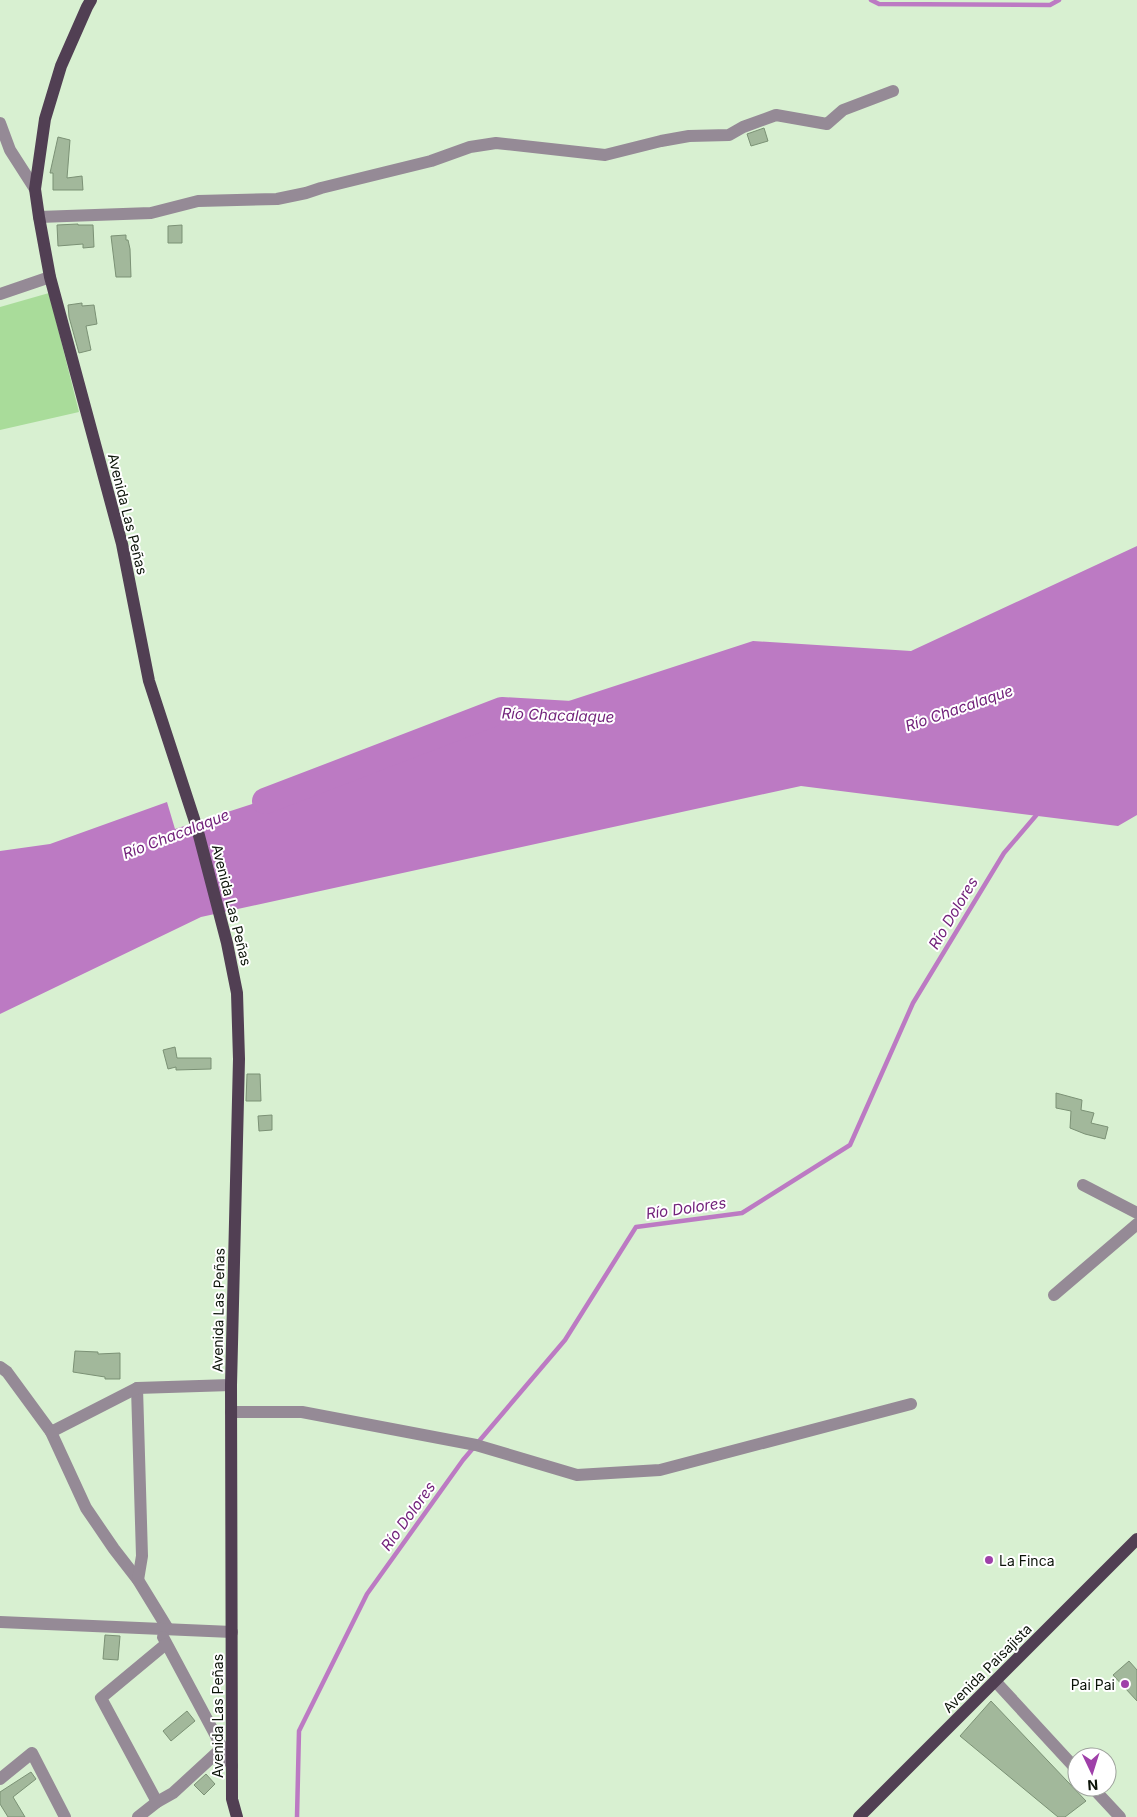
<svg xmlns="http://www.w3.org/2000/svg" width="1137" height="1817" viewBox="0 0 1137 1817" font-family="Inter,sans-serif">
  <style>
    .green { fill: #a9dc9a }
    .water { fill: #bc7ac3 }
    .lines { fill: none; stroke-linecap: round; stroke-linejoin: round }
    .stream { stroke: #bc7ac3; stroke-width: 4.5 }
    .river { stroke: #bc7ac3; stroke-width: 26 }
    .building { fill: #a2b89b; stroke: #7b9175 }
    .minor { stroke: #958a96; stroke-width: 12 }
    .major { stroke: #513f53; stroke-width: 12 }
    .poi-dot { fill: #9f40a9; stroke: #fff; stroke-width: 2 }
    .labels { text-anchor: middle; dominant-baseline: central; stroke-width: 4; stroke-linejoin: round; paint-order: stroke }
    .street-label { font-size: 14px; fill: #0b1308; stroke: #fff }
    .poi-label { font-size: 14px; fill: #0b1308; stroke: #fff; text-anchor: start }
    .water-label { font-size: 15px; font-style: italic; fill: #72227b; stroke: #fff }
  </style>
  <rect width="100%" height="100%" fill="#d8f0d1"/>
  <polygon class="green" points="49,293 79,412 0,430 0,307"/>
  <polygon class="water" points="1137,546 1137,815 1118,826 801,786 201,917 0,1014 0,851 50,844 167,802 175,829 753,641 911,651"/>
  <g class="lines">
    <g class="stream">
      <polyline points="871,0 879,4 1050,5 1059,0"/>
      <polyline points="297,1817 299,1731 367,1594 463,1460 565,1340 636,1227 742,1213 850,1145 913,1003 1004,853 1039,812"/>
    </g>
    <polyline class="river" points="265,801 502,710 571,714"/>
  </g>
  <g class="building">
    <polygon points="764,128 768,141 751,146 747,134"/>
    <polygon points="58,137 70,140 67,178 82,176 83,190 53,190 53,173 50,173"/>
    <polygon points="78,224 78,225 93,225 94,247 83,248 83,244 58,246 57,225"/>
    <polygon points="182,225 182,243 168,243 168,226"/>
    <polygon points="126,235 126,240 128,240 130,249 131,277 116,277 111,236"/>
    <polygon points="82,303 82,306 94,305 97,324 86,326 91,350 79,353 69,317 68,305"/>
    <polygon points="175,1047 177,1058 211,1058 211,1069 176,1070 176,1067 168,1069 163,1050"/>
    <polygon points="247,1074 260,1074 261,1101 246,1101"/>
    <polygon points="1056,1093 1082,1100 1081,1110 1094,1113 1091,1123 1108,1127 1105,1139 1085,1134 1070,1128 1071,1111 1056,1108"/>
    <polygon points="272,1115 272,1130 259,1131 258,1116"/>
    <polygon points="75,1351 98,1352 98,1354 120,1353 120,1379 105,1379 105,1377 73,1372"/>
    <polygon points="105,1635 120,1636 118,1660 103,1659"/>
    <polygon points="1129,1661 1137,1670 1137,1701 1113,1675"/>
    <polygon points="991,1701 1086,1801 1065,1817 1058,1817 960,1736"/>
    <polygon points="187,1711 195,1721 171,1741 163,1731"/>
    <polygon points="31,1772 36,1779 13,1797 25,1817 8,1817 0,1804 0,1792"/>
    <polygon points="206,1774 215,1784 204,1795 194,1785"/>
  </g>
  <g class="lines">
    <g class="minor">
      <polyline points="0,123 10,150 35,189"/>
      <polyline points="39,217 151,213 198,201 277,199 306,193 321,188 431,161 470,147 496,143 605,155 661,141 689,136 729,135 743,127 776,115 827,124 843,110 893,91"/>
      <polyline points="0,294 50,277"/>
      <polyline points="1083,1185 1137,1213"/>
      <polyline points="1054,1295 1137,1224"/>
      <polyline points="0,1367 7,1372 51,1432 86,1508 114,1549 138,1580 168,1629"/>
      <polyline points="137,1388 142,1556 138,1580"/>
      <polyline points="231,1412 302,1412 476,1445 577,1475 660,1470 911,1404"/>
      <polyline points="51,1432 137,1388 231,1385"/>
      <polyline points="0,1622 232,1632"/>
      <polyline points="163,1637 232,1766"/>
      <polyline points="995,1681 1077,1770"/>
      <polyline points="0,1779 32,1753 65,1817"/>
      <polyline points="1092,1787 1120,1817"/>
      <polyline points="157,1802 101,1698 166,1644"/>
      <polyline points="138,1817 157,1802 173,1793 222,1748"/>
    </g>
    <g class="major">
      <polyline points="91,0 87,7 61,66 45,119 35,189 39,217 50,277 122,544 149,681 197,828 227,943 237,993 239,1059 231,1385 232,1799 237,1817"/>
      <polyline points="859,1817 1137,1539"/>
    </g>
  </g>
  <g class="poi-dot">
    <circle cx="989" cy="1560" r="5"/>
    <circle cx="1125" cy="1684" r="5"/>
  </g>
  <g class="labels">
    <g class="street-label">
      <text transform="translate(128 514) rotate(76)">Avenida Las Peñas</text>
      <text transform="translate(232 905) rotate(76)">Avenida Las Peñas</text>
      <text transform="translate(218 1310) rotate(-89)">Avenida Las Peñas</text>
      <text transform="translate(987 1668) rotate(-45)">Avenida Paisajista</text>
      <text transform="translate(217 1716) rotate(-90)">Avenida Las Peñas</text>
    </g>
    <g class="poi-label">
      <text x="999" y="1560">La Finca</text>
      <text x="1115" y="1684" text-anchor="end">Pai Pai</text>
    </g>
    <g class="water-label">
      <text transform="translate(959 708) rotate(-19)">Río Chacalaque</text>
      <text transform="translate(558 715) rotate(2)">Río Chacalaque</text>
      <text transform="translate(176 834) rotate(-21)">Río Chacalaque</text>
      <text transform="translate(953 913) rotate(-59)">Río Dolores</text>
      <text transform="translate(686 1208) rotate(-8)">Río Dolores</text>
      <text transform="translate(408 1516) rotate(-54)">Río Dolores</text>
    </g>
  </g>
  <g transform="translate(1092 1772) rotate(176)"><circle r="24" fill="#ffffff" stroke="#9da19c"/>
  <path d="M0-4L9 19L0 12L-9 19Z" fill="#9f40a9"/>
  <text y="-8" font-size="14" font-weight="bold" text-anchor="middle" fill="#0b1308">N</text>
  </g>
</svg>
